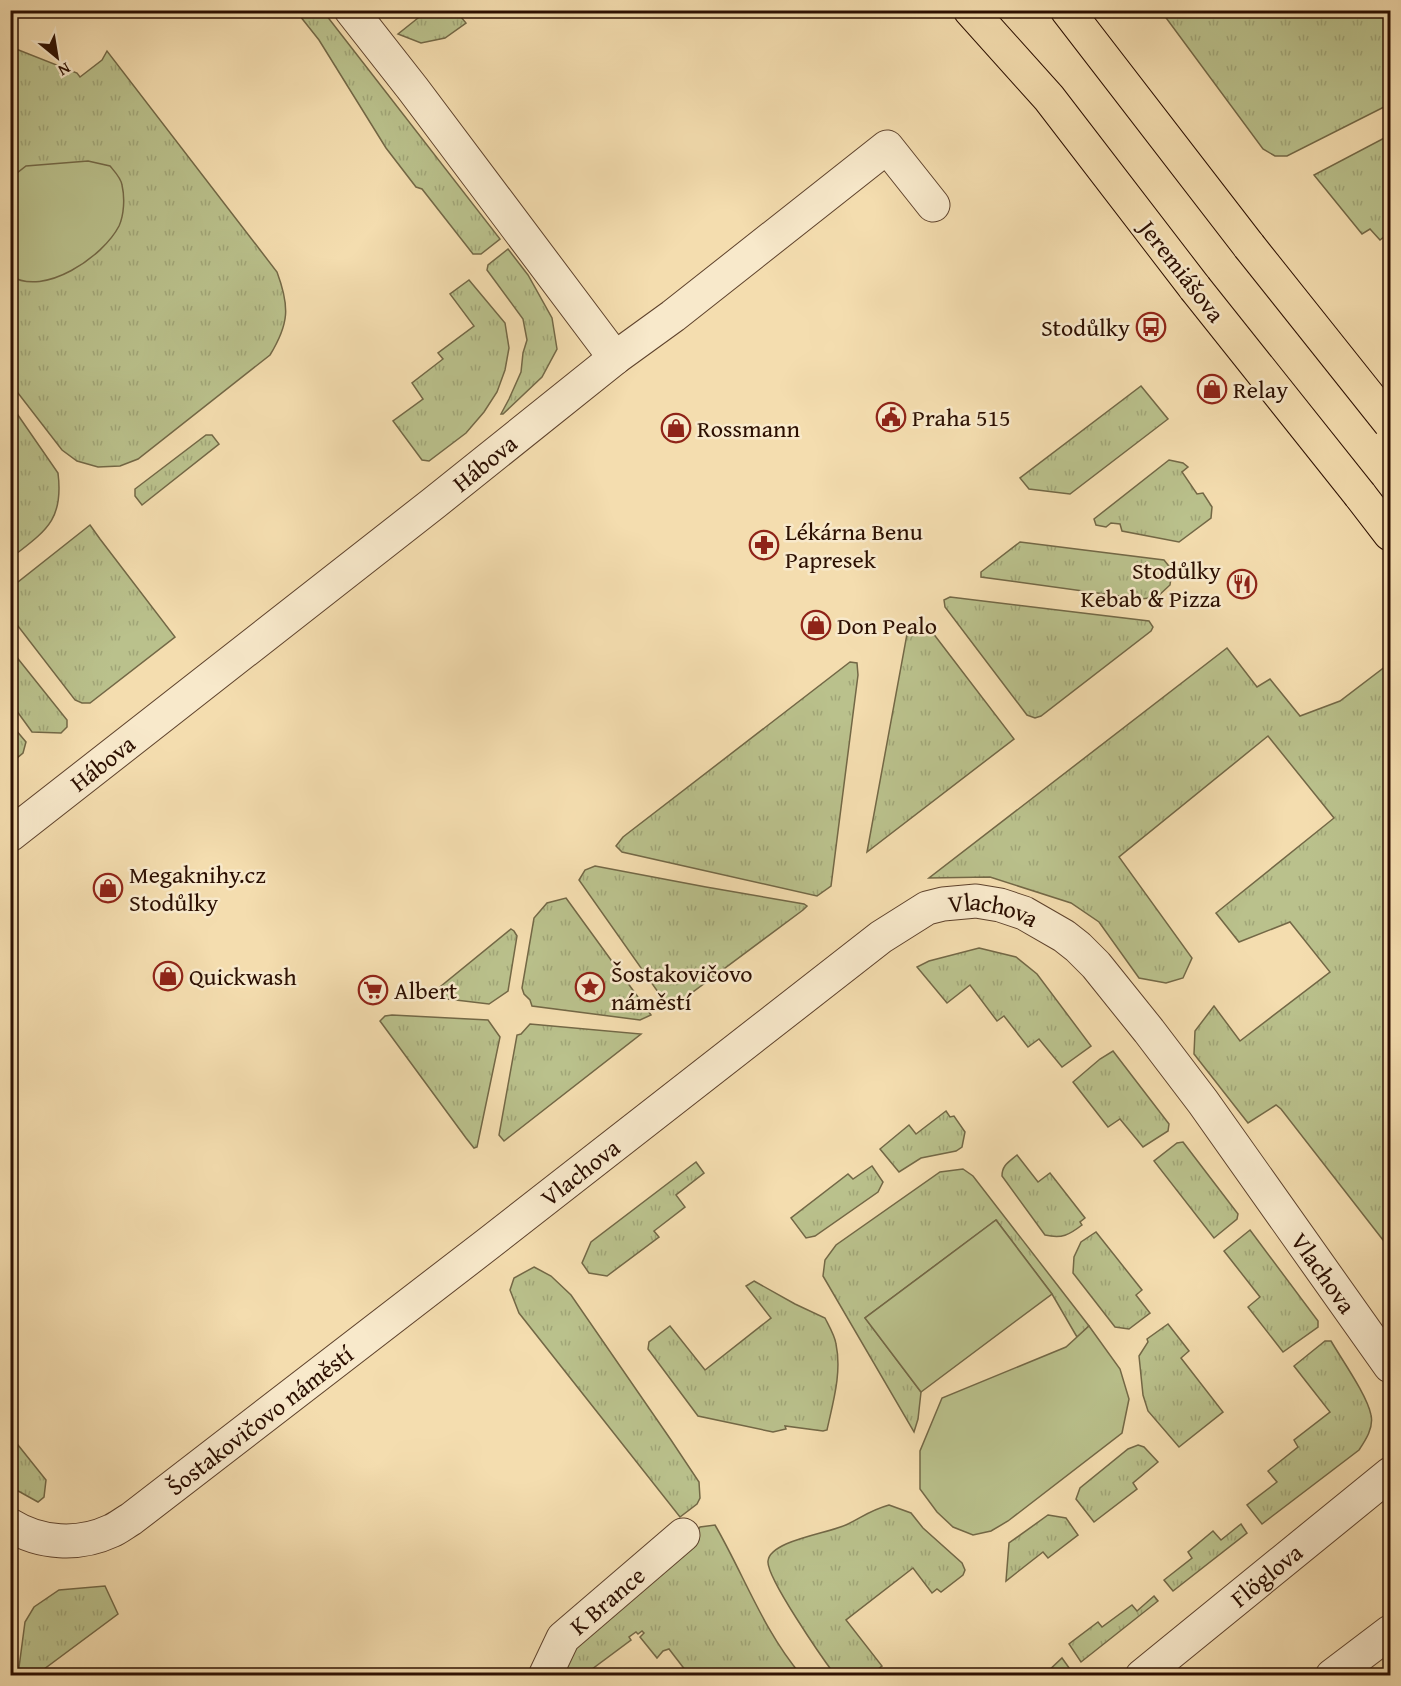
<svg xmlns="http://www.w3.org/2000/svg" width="1401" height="1686" viewBox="0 0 1401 1686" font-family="'Gentium Book Plus',serif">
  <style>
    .grass { fill: url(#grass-tufts); stroke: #736846; stroke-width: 1.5 }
    .park { fill: #bac18c; stroke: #736846; stroke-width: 1.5 }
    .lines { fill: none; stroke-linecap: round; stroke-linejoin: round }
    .minor-casing { stroke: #5e422c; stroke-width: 35 }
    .major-casing { stroke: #2c0f01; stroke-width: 35 }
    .minor { stroke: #f8e9cb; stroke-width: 33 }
    .major { stroke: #f4ddaf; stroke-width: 33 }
    .major-bridge-casing { stroke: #2c0f01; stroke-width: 35; stroke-linecap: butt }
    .major-bridge { stroke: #f4ddaf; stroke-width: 33 }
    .labels { text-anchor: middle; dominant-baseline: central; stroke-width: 5; stroke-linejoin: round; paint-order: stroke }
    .street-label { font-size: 24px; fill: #2c0f01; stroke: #f8e9cb }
    .poi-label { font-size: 24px; fill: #2c0f01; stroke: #f8e9cb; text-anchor: start }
  </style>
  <defs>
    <pattern id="grass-tufts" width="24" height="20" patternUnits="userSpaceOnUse" patternTransform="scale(1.5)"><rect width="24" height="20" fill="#bac18c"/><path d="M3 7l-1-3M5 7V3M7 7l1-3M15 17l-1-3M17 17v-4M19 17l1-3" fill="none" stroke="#a0a577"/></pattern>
  </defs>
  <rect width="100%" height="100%" fill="#f4ddaf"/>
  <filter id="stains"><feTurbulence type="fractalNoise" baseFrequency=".00333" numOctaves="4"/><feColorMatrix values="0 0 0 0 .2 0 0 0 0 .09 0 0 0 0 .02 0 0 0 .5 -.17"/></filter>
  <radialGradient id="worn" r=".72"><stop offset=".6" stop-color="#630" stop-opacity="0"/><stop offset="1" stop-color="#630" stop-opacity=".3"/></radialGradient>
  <g class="grass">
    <polygon points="296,11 323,11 500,239 481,254 473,254 422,189 416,187 386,148 319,40"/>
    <polygon points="420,11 456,11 466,23 445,38 421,43 398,34 423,14"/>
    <polygon points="1161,11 1390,11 1390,104 1287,156 1275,156 1263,149"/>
    <path d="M11 47 77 73 80 77 102 60 107 51 277 272C290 307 289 324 270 355L138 459 120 466 98 467 77 461 62 450 11 384Z"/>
    <polygon points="1390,135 1390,232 1380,240 1370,229 1362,234 1314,175"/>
    <polygon points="508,249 528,275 552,318 557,349 542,377 503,414 501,414 509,399 521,372 523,353 527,340 523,319 487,270 488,265"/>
    <polygon points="469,280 505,323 509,348 505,370 497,392 484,412 466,433 429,461 422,460 393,421 423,399 412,383 443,359 438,353 474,326 450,294"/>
    <polygon points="1141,386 1168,419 1070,494 1029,489 1020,478"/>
    <path d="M11 405 58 473C64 521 45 531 11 558Z"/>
    <polygon points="206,435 212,435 219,444 142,505 135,496 135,489"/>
    <polygon points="1169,460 1183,463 1188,467 1182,472 1197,494 1203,493 1212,507 1211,518 1179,542 1122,531 1120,524 1111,523 1106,527 1096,525 1094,519"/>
    <polygon points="90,525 100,539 175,637 90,703 82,703 75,700 11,617 11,591 13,586"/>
    <polygon points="1020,542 1164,560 1172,570 1170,585 1157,597 1141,599 981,577 981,572"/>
    <polygon points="950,597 1149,621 1153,627 1151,631 1041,716 1035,718 1027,715 945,607 944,600"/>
    <polygon points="916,623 926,624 1014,739 867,852 907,634"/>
    <polygon points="1227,648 1257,687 1270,679 1300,716 1340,701 1390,663 1390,1249 1281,1109 1276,1105 1248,1123 1194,1054 1195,1031 1214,1006 1240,1041 1330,972 1290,922 1239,942 1216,913 1334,818 1268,736 1119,857 1192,958 1183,978 1166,983 1139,978 1099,922 1071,903 990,877 929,878"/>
    <polygon points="11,650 67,720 67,727 61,733 32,732 11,703"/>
    <polygon points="850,662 857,663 858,675 831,886 817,896 622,852 616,846 623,837"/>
    <polygon points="10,723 26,742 23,753 11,763"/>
    <polygon points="595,866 706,887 804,904 807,906 803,910 678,1003 671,1005 665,1002 579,880 585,870"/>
    <polygon points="566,898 651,1015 640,1020 532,1006 530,1000 524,994 522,988 534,918 547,903"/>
    <polygon points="511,929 514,931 517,936 508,991 489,1004 439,998 432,996 435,991"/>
    <polygon points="979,948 1016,957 1037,974 1091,1046 1062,1067 1039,1039 1028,1047 1004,1016 997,1021 970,985 947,1003 917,967 929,961"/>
    <polygon points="392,1015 488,1020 500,1037 477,1147 474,1148 466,1138 380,1021 385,1016"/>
    <polygon points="530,1024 641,1034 504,1141 499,1135 517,1035 521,1034"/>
    <polygon points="1113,1051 1169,1124 1168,1131 1143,1147 1120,1119 1108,1127 1073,1082 1100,1059"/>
    <polygon points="946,1111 950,1117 954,1116 965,1132 962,1147 956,1151 921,1158 899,1172 880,1149 909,1125 916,1134"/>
    <polygon points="1183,1142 1238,1214 1237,1219 1214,1238 1154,1161 1177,1143"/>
    <path d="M1017 1155 1038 1182 1050 1173 1085 1218 1080 1222 1082 1225C1069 1235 1062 1239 1045 1235L1002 1176C1002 1165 1009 1162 1017 1155Z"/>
    <polygon points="696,1162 704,1173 676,1195 685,1207 654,1231 659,1237 607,1276 589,1273 582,1263 591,1242"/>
    <polygon points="872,1166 883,1182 878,1192 815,1236 806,1238 791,1218 848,1174 853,1179"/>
    <polygon points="963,1169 973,1176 1089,1326 1077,1337 1052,1294 996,1220 865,1318 921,1392 918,1419 914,1432 823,1276 825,1260 836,1245 940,1172"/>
    <polygon points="1250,1230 1318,1321 1318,1327 1283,1352 1248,1307 1260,1297 1224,1251"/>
    <polygon points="1096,1232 1142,1290 1136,1295 1150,1313 1129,1329 1115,1327 1073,1273 1074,1257 1081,1242"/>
    <polygon points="534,1267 551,1276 571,1295 671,1440 699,1482 700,1498 697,1504 680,1517 519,1313 510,1290 514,1278"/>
    <path d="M754 1281 795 1304 825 1318C829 1326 835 1336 836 1344 842 1373 833 1402 827 1430L823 1431 785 1426 786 1429 773 1432 698 1416 648 1349 649 1342 670 1326 705 1370 771 1318 746 1286Z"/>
    <polygon points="1168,1324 1189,1351 1181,1358 1223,1412 1179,1447 1148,1411 1143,1395 1139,1356 1148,1342 1147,1339"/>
    <path d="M1325 1341H1331C1342 1360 1367 1395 1371 1415 1374 1428 1365 1441 1359 1450L1262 1524 1247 1505 1277 1482 1268 1471 1298 1447 1294 1440 1330 1412 1294 1366Z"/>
    <polygon points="10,1435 46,1480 44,1497 38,1502 11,1487"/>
    <polygon points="1138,1445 1144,1447 1158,1462 1133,1483 1137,1489 1094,1522 1076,1499 1080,1488 1128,1449"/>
    <path d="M889 1505 911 1513 923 1528 962 1563 965 1570 963 1575 941 1592 937 1589 932 1593 913 1568 846 1620 882 1666 870 1675H835C823 1659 766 1577 768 1561 770 1540 831 1533 848 1524 864 1516 871 1510 889 1505Z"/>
    <polygon points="1048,1515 1066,1518 1078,1535 1048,1558 1043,1552 1006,1581 1009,1543"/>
    <polygon points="1241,1524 1247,1533 1173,1591 1164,1580 1192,1558 1188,1552 1213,1531 1221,1540"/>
    <path d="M715 1525C744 1575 763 1630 801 1675H689L669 1649 663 1651 657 1658 640 1637 644 1633 642 1631 638 1634 636 1632 629 1637 631 1640 584 1675 555 1676 591 1617 687 1545 700 1527Z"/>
    <polygon points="105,1586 118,1614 36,1675 18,1675 25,1622 34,1607 59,1590"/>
    <polygon points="1154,1596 1158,1601 1081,1662 1069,1644 1098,1622 1102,1627 1132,1605 1137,1611"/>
    <polygon points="1062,1658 1072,1672 1067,1675 1044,1675"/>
  </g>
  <g class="park">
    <path d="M88 161 110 166C115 172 121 178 122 185 125 198 124 215 119 226 103 257 44 297 11 276L10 182 12 177 26 166Z"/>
    <polygon points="996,1220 1052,1294 921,1392 865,1318"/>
    <polygon points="1089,1326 1120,1369 1129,1399 1122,1433 1008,1521 991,1531 973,1535 953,1527 937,1512 920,1489 920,1451 942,1398 1066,1347"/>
  </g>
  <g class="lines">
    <g class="minor-casing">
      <g id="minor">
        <polyline points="351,10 413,89 615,358"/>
        <path id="s1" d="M10 835 434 503 615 358 673 316 887 147 933 205"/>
        <path id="s2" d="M10 1525C40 1544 79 1546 111 1531 118 1528 124 1523 131 1519L489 1243 881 937 927 908 943 904 976 901 1000 905 1024 913 1064 936 1078 947 1096 965 1149 1031 1203 1102 1390 1366"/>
        <path id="s3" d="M545 1676 563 1638 683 1535"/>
        <path id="s4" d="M1142 1676 1390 1474"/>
        <polyline points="1332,1676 1390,1632"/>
      </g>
    </g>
    <g class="major-casing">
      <g id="major">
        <polyline points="970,10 1049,98 1195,288"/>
        <polyline points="1067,10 1249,246"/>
        <polyline points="1360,495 1390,534"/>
      </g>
    </g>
    <use href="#minor" class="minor"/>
    <use href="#major" class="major"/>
    <g class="major-bridge-casing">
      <g id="major-bridge">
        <polyline points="1249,246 1390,423"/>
        <polyline points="1195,288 1360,495"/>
      </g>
    </g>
    <use href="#major-bridge" class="major-bridge"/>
  </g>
  <defs>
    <g id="bus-ring" transform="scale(1.5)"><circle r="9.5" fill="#f8e9cb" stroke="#8f2418" stroke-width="1.5"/><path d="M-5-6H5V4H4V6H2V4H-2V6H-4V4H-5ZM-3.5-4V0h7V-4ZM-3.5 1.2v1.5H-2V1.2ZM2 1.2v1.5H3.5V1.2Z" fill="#8f2418"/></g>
    <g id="shop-ring" transform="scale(1.5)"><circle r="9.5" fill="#f8e9cb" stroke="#8f2418" stroke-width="1.5"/><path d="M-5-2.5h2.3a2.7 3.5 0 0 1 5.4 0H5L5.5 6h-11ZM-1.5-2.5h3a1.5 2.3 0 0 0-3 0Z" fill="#8f2418"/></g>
    <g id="civic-ring" transform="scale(1.5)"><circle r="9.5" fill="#f8e9cb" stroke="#8f2418" stroke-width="1.5"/><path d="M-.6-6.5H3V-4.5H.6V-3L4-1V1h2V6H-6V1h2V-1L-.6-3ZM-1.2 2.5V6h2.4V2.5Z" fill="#8f2418"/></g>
    <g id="pharmacy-ring" transform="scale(1.5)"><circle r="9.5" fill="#f8e9cb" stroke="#8f2418" stroke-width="1.5"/><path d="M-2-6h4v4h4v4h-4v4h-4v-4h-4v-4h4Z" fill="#8f2418"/></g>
    <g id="restaurant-ring" transform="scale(1.5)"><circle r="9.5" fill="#f8e9cb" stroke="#8f2418" stroke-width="1.5"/><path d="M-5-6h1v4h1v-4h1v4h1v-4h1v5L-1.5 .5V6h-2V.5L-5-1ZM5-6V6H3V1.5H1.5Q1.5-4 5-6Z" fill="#8f2418"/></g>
    <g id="sight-ring" transform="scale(1.5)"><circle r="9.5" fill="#f8e9cb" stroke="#8f2418" stroke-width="1.5"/><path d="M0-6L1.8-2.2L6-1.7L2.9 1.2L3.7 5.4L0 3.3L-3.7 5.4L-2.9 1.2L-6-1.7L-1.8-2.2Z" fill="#8f2418"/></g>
    <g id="supermarket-ring" transform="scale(1.5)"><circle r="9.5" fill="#f8e9cb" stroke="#8f2418" stroke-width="1.5"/><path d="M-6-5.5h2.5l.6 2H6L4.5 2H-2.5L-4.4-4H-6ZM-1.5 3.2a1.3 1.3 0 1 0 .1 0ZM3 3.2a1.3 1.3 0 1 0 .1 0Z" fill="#8f2418"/></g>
  </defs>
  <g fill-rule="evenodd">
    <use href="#bus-ring" x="1151" y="327"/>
    <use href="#shop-ring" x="1212" y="389"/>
    <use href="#civic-ring" x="891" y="417"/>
    <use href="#shop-ring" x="676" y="428"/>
    <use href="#pharmacy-ring" x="764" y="545"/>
    <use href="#restaurant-ring" x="1242" y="584"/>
    <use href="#shop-ring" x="816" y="625"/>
    <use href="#shop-ring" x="108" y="888"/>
    <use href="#shop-ring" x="168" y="976"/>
    <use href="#sight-ring" x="590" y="987"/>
    <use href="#supermarket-ring" x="373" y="990"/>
  </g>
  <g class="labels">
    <g class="street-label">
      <text transform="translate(1182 271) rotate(52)">Jeremiášova</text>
      <text stroke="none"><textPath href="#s1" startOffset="603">Hábova</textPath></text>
      <text stroke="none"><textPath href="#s1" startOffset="117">Hábova</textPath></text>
      <text stroke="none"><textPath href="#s2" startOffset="1200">Vlachova</textPath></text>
      <text stroke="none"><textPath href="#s2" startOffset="696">Vlachova</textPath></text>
      <text stroke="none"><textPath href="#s2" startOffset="1704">Vlachova</textPath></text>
      <text stroke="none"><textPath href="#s2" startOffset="291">Šostakovičovo náměstí</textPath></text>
      <text stroke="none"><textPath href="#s4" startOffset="160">Flöglova</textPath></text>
      <text stroke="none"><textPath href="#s3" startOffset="100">K Brance</textPath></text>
    </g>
    <g class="poi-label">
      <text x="1130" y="327" text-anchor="end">Stodůlky</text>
      <text x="1233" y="389">Relay</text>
      <text x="912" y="417">Praha 515</text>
      <text x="697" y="428">Rossmann</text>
      <text x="785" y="531">Lékárna Benu<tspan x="785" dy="28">Papresek</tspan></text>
      <text x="1221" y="570" text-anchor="end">Stodůlky<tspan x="1221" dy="28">Kebab &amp; Pizza</tspan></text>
      <text x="837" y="625">Don Pealo</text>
      <text x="129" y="874">Megaknihy.cz<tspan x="129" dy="28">Stodůlky</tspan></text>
      <text x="611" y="973">Šostakovičovo<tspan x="611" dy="28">náměstí</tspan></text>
      <text x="189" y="976">Quickwash</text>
      <text x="394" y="990">Albert</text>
    </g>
  </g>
  <rect width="1401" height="1686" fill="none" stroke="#f4ddaf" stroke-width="36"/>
  <rect x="12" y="12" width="1377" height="1662" fill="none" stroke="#2c0f01" stroke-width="3"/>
  <rect x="18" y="18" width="1365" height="1650" fill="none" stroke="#2c0f01" stroke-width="1.5"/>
  <g transform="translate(57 57) rotate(150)" stroke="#f8e9cb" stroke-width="4.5" paint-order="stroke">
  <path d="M0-4.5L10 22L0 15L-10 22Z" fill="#2c0f01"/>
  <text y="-9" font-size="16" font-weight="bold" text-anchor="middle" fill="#2c0f01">N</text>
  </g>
  <rect width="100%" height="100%" filter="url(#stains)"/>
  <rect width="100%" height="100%" fill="url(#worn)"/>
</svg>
